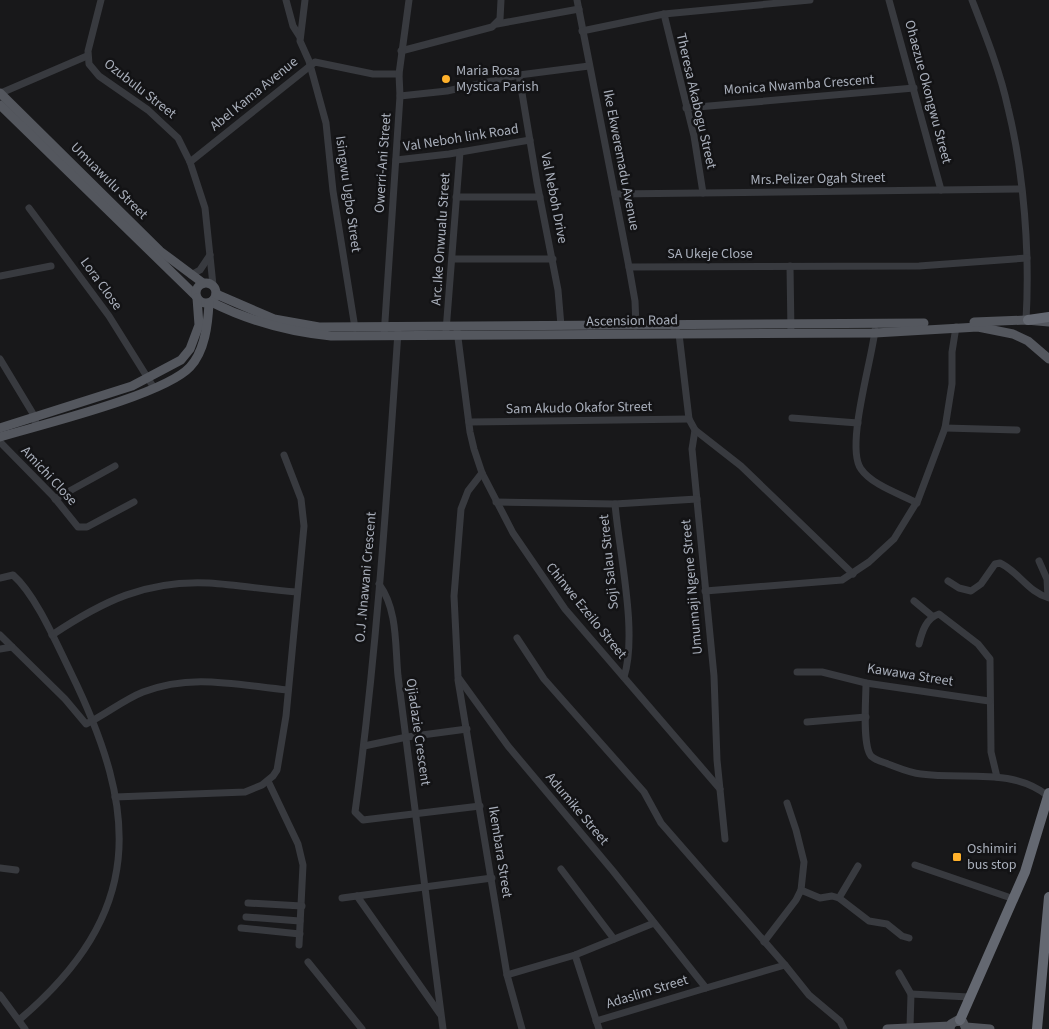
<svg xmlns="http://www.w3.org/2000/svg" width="1049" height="1029" viewBox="0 0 1049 1029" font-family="'Source Sans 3',sans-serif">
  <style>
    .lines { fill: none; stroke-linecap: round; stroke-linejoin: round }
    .minor { stroke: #383a3f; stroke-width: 7 }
    .major { stroke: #54575e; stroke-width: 9 }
    .highway { stroke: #646871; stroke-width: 10 }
    .poi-dot { fill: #ffb12b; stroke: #131315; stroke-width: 2 }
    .labels { text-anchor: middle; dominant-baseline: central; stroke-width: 5; stroke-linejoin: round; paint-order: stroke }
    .poi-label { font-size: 14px; fill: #a9afbb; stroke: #131315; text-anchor: start }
    .street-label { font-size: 14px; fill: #a9afbb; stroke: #131315 }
  </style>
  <rect width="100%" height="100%" fill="#18181a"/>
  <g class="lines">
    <g class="minor">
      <polyline points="101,0 88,51 89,64 99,76 148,110 178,138 190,162 205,208 213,285"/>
      <polyline points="286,0 293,26 300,37"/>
      <polyline points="305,0 300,41 309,61 326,123 333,191 355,328"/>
      <polyline points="577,0 629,267 635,301 636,326"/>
      <polyline points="889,0 941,190"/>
      <path d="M972 0C986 36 1000 71 1008 108 1024 173 1030 254 1026 320"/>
      <polyline points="664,14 694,136 703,193"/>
      <polyline points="497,24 579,9"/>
      <polyline points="582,31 664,14 810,0"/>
      <polyline points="401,51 492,27 500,19 501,0"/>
      <polyline points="519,75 537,183 558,290 561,326"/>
      <polyline points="1,93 87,56"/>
      <polyline points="400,96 447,91 519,75 589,66"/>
      <polyline points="686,108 914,88"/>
      <polyline points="396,160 449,154 530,140"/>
      <polyline points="190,162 315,62 373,74 399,74"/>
      <polyline points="615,194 1021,189"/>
      <polyline points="456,197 540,197"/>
      <polyline points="29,208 109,316 154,388"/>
      <polyline points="452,259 553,259"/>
      <polyline points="790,266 791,333"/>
      <polyline points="629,267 919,266 1027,258"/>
      <polyline points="191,275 200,270 210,255"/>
      <polyline points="0,276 51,266"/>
      <polyline points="670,323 679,334 689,419 695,430 692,449 714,676 717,760 725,839"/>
      <polyline points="457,330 470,432 474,449 482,473 513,533 565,609 720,789"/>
      <path d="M875 330C872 360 845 447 861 469 872 485 900 494 917 503"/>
      <polyline points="446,331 460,152"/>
      <path d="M398 332C387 492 377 653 355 812L363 820 480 806"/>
      <polyline points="384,336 400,96 399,74 409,0"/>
      <polyline points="0,359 35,417 36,426"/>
      <polyline points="792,418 858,423"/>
      <polyline points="469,422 689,419"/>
      <polyline points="945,428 1017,430"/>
      <polyline points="695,430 741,466 853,574"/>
      <polyline points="0,442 53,496 78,527 87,527 134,502"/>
      <polyline points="482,473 468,491 461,509 454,596 458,677 508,746 613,871 706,988 785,965 809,995 840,1021 844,1029"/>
      <polyline points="55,499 115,466"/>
      <polyline points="496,502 615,504 697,499"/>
      <path d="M615 504C619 552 638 633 624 677"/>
      <polyline points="1039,561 1047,579 1048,597"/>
      <path d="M0 578 13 575C36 595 57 645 71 673 140 814 145 913 19 1020"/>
      <path d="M948 581 959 588 971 591 981 584 995 564 1000 563C1019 572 1028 592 1049 598"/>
      <path d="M379 584C398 610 395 646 398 676L443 1029"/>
      <polyline points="705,591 842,580 869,562 894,539 918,500 945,428 952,384 952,352 956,327"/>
      <polyline points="914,601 932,616"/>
      <path d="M0 635 65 699 86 724C105 715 123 700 143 692 192 673 237 685 288 690"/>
      <path d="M52 635C103 601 146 580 209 583 239 585 268 590 297 592"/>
      <polyline points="517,638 544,679 644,792 661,823 785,965"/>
      <path d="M919 644C922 632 926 618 939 614L978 644 990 659 991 752 997 777"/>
      <polyline points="0,649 12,647"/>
      <polyline points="797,672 822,672 866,683 989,701"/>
      <polyline points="458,680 507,975 522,1029"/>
      <path d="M866 683C866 699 862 745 871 756 875 760 883 762 888 764 899 768 910 773 921 774 964 780 1012 767 1048 796"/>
      <polyline points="807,722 866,717"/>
      <polyline points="364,746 407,737 467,729"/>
      <polyline points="268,781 298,844 303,865 299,945"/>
      <polyline points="115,797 245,792 262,785 273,776 277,770 286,716 304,526 301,499 284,455"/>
      <polyline points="787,803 796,830 804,862 801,890"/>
      <polyline points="915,865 1014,899"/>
      <polyline points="0,868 16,870"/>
      <polyline points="561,869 614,939"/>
      <polyline points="357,896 440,1014"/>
      <polyline points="342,898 492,878"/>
      <polyline points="839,898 858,866"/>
      <polyline points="248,903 302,906"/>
      <polyline points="246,917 300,921"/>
      <polyline points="241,928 300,934"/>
      <polyline points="764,942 796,900 801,890 820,898 832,896 839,898 869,921 887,924 902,936 909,938"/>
      <polyline points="575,955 599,1029"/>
      <polyline points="308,962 362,1029"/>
      <polyline points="899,973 911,994 910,1027"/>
      <polyline points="507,975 575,955 654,923"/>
      <polyline points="911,994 969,997"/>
      <polyline points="0,995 25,1029"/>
      <polyline points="596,1021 706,988"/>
    </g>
    <g class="major">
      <polyline points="0,93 160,251 203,283"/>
      <polyline points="0,105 196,296"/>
      <circle cx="206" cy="293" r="10"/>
      <polyline points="216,294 274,319 319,327 924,323"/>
      <path d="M211 302C249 321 289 332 331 336L875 333 978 327 1013 334 1028 341 1049 359"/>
      <polyline points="974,322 1026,320 1049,322"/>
      <polyline points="0,428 132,386 181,360 190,349 199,325 197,298"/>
      <path d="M0 437C40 425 164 395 190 367 205 351 208 324 209 303"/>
      <polyline points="966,1027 990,1029"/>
      <polyline points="887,1029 950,1026"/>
      <polyline points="950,1029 951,1024 958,1020 963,1022 966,1029"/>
    </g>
    <g class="highway">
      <polyline points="1028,320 1049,317"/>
      <polyline points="960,1020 1025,872 1049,793"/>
      <polyline points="1037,1029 1049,897"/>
    </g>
  </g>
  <g class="poi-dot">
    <circle cx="446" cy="79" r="5"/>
    <rect x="952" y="852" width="10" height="10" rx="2.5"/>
  </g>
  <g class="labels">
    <g class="poi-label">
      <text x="456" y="71">Maria Rosa<tspan x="456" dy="16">Mystica Parish</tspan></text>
      <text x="967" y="849">Oshimiri<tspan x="967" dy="16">bus stop</tspan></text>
    </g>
    <g class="street-label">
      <text transform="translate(799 85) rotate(-4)">Monica Nwamba Crescent</text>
      <text transform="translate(140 89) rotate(38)">Ozubulu Street</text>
      <text transform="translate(928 92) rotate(75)">Ohaezue Okongwu Street</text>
      <text transform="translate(254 94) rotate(-39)">Abel Kama Avenue</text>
      <text transform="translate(696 101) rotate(77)">Theresa Akabogu Street</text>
      <text transform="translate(461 138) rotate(-9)">Val Neboh link Road</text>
      <text transform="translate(621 160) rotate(79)">Ike Ekweremadu Avenue</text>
      <text transform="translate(383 163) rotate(-86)">Owerri-Ani Street</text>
      <text transform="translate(818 179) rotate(-1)">Mrs.Pelizer Ogah Street</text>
      <text transform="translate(109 181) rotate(45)">Umuawulu Street</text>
      <text transform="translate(348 194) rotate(82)">Isingwu Ugbo Street</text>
      <text transform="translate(554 198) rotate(79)">Val Neboh Drive</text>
      <text transform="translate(441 239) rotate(-86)">Arc.Ike Onwualu Street</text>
      <text x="710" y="254">SA Ukeje Close</text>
      <text transform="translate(101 284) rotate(54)">Lora Close</text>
      <text transform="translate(632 321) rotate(-1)">Ascension Road</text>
      <text transform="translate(579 408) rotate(-1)">Sam Akudo Okafor Street</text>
      <text transform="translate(49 476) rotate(47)">Amichi Close</text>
      <text transform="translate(609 562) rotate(-96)">Soji Salau Street</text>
      <text transform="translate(366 577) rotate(-85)">O.J .Nnawani Crescent</text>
      <text transform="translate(692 587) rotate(-95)">Umunnaji Ngene Street</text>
      <text transform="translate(586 611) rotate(51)">Chinwe Ezeilo Street</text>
      <text transform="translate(910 675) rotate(9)">Kawawa Street</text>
      <text transform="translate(418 732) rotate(82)">Ojiadazie Crescent</text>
      <text transform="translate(577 809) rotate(50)">Adumike Street</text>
      <text transform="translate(500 852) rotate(81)">Ikembara Street</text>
      <text transform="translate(647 992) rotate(-17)">Adaslim Street</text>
    </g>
  </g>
</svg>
